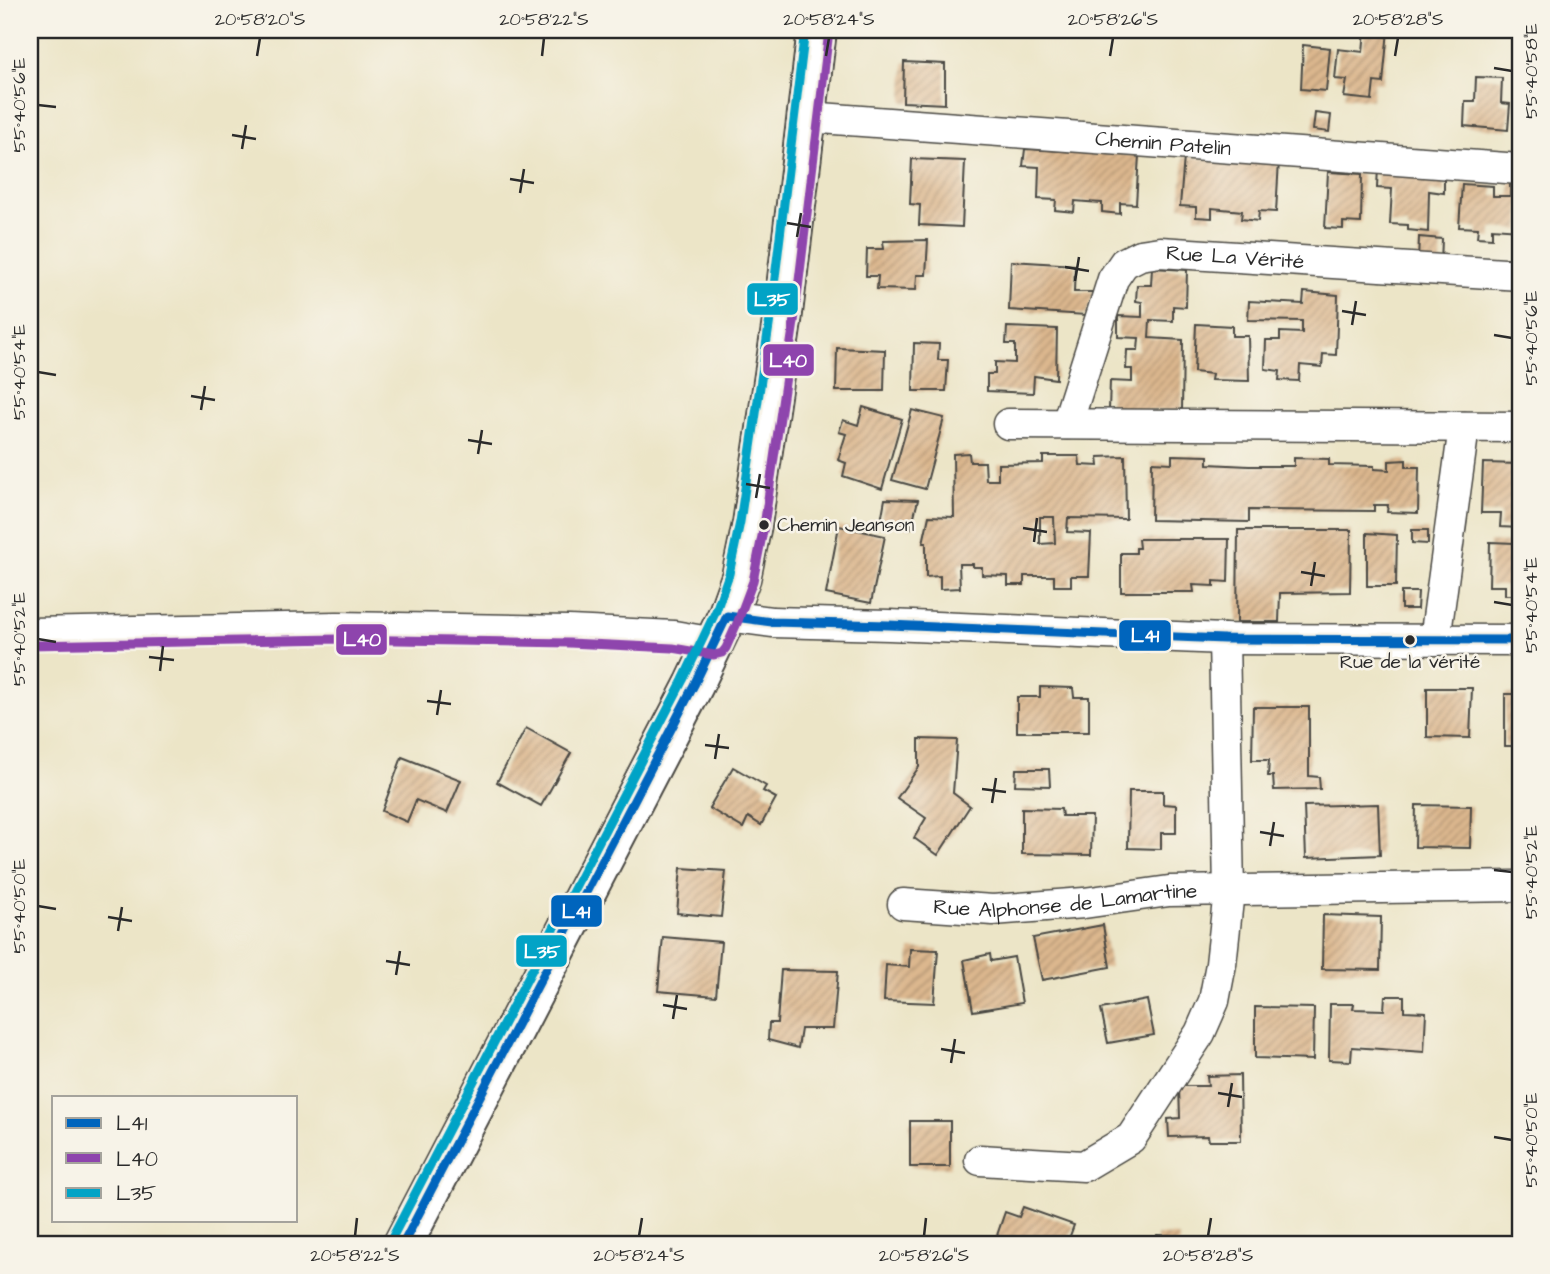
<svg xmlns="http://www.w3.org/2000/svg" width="1550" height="1274" viewBox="0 0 1550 1274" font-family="'Architects Daughter',sans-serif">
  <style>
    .building { fill: url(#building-hatch); fill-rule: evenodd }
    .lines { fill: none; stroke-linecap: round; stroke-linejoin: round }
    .minor-casing { stroke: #484742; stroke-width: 33 }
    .secondary-casing { stroke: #484742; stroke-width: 42 }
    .minor { stroke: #fff; stroke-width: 30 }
    .secondary { stroke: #fff; stroke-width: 38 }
    .bus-1-casing { stroke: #f7f3e8; stroke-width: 14 }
    .bus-2-casing { stroke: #f7f3e8; stroke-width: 14 }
    .bus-3-casing { stroke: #f7f3e8; stroke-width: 14 }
    .bus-1 { stroke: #0065bd; stroke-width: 9 }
    .bus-2 { stroke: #8e44ad; stroke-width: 9 }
    .bus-3 { stroke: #02a3c6; stroke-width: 9 }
    .ticks { fill: none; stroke: #2b2b2b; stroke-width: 2.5 }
    .bus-dot { fill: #2b2b2b; stroke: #f7f3e8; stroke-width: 2.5 }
    .labels { text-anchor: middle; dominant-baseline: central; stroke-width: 5; stroke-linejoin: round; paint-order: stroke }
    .bus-label { font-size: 19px; fill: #2b2b2b; stroke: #f7f3e8; text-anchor: start }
    .street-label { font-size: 21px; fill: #2b2b2b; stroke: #f7f3e8 }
    .line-badge { stroke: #f7f3e8; stroke-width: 2.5 }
    .badge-label { font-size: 19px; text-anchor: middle; font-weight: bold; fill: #fff }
    .neatline { fill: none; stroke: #2b2b2b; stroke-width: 2.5 }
    .ticks-label { font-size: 18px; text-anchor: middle; fill: #2b2b2b }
  </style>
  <defs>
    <pattern id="building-hatch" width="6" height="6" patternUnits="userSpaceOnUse" patternTransform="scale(1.75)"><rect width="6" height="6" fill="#dcb78e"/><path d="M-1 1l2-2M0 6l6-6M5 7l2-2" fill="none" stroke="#b39574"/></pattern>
  </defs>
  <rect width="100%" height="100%" fill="#f7f3e8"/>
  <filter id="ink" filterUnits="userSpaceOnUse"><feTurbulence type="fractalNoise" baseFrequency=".0143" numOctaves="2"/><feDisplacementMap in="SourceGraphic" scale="14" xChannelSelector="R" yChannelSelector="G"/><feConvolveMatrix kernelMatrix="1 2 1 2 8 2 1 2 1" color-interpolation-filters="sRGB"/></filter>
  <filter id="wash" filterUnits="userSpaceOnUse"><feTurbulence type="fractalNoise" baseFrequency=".00686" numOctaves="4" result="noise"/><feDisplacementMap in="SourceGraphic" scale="28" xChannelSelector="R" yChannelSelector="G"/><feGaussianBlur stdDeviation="1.57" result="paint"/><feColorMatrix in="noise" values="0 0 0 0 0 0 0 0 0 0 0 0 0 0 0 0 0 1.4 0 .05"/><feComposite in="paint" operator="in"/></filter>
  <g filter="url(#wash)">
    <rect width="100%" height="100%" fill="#ece5c7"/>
    <g id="blocks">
      <g class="building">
        <polygon points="1365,30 1388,30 1383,83 1374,82 1372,100 1344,97 1347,80 1335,79 1338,49 1363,52"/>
        <polygon points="1303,45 1330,48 1326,91 1301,89"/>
        <polygon points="904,62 945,64 945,104 903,102"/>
        <polygon points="1476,77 1502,78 1501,103 1510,104 1508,130 1464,126 1465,101 1475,101"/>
        <polygon points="1315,113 1331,115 1329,132 1313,130"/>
        <polygon points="1025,149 1139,155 1136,204 1120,203 1120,214 1102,212 1102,203 1087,202 1075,201 1074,212 1055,210 1056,200 1038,199 1039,167 1023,166"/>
        <polygon points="1184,157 1279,161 1276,212 1259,211 1258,221 1241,219 1242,211 1212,208 1212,218 1196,217 1196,207 1180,206"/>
        <polygon points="912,159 965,161 962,227 919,225 920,205 910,204"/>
        <polygon points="1378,167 1444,172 1444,193 1429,191 1428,232 1408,230 1408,225 1390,224 1392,189 1377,188"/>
        <polygon points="1328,172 1362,174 1361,223 1343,222 1343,229 1325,228"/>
        <polygon points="1510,177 1520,177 1520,230 1492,228 1492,238 1477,237 1478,228 1459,227 1462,184 1493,186 1493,196 1510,196"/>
        <polygon points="1419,237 1442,239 1441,263 1418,261"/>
        <polygon points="928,240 926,275 917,275 916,290 877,289 878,276 866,276 867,249 884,249 883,241"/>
        <polygon points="1011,261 1075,265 1074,292 1094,292 1086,315 1009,310"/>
        <polygon points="1152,268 1187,270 1186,307 1173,306 1173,321 1150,320 1149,338 1183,340 1182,411 1112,410 1109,410 1110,381 1132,382 1132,369 1126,369 1127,350 1138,350 1139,338 1118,337 1118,316 1142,317 1142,302 1136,301 1137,285 1151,285"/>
        <polygon points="1304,292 1338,295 1336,355 1323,354 1322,367 1300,365 1299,381 1279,380 1280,371 1265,369 1266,340 1280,340 1280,332 1302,333 1302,321 1248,320 1249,301 1303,304"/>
        <polygon points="1196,324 1232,326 1232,336 1248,336 1249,381 1211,380 1212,374 1194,372"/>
        <polygon points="1007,327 1057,329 1056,379 1034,376 1033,393 987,391 987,374 995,374 995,362 1015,363 1015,344 1006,344"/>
        <polygon points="914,343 939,344 938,360 948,360 946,391 913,391"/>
        <polygon points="837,348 885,350 884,391 836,391"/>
        <polygon points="863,407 902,419 882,489 843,476 846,463 838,460 846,434 839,432 843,420 858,425"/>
        <polygon points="912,410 944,418 925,489 892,480"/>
        <path d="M969 453 970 462H985L986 480H998V464L1043 463V456H1079L1080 465 1099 466 1098 457 1125 456 1126 519 1068 518 1067 532 1091 533 1089 576H1071V586H1054V576H1024V585H1008V576L982 575V567H973V564H959L960 588 940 589V576L926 577V543H923L929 516 954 517 953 454ZM1040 517H1054L1055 543 1040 544Z"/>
        <polygon points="1172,455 1208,456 1208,464 1249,466 1294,466 1294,458 1329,459 1329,465 1374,466 1374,469 1389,470 1389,461 1406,460 1406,467 1419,467 1418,513 1387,512 1388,505 1374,505 1374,511 1249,510 1249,522 1151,520 1152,462 1172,463"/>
        <polygon points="1483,463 1520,464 1520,528 1500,527 1501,513 1481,513"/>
        <polygon points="885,499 918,500 911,528 881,521"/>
        <polygon points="839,526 885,536 871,603 826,594"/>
        <polygon points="1238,530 1351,530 1350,592 1280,593 1279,622 1237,622"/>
        <polygon points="1412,530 1428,530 1428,544 1412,543"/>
        <polygon points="1367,533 1397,535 1396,586 1367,586"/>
        <polygon points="1138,539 1229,539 1228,582 1214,581 1214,586 1193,585 1194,592 1121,592 1121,553 1136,553 1136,548 1139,548"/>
        <polygon points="1490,542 1515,543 1520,542 1520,595 1505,595 1505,586 1489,586"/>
        <polygon points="1401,592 1418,592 1417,609 1401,609"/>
        <polygon points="1040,687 1073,688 1074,697 1089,697 1089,732 1017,732 1017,697 1040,697"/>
        <polygon points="1427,688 1472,688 1470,738 1427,737"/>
        <rect x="1505" y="694" width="15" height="52"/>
        <polygon points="1253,707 1309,707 1309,776 1319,777 1320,789 1274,790 1273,776 1268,776 1269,760 1252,760"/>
        <polygon points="526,728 571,753 541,806 497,782"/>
        <polygon points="919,739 957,740 953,793 970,806 938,855 914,838 926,818 897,798 919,767"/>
        <polygon points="402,757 461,780 447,813 416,800 407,822 382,811"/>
        <polygon points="733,767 766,786 763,791 776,798 761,825 748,817 743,828 709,808"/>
        <polygon points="1016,769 1049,769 1050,786 1015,785"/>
        <polygon points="1129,791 1163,791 1163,804 1176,805 1176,833 1161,833 1161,849 1128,848"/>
        <polygon points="1378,804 1380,855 1306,858 1304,806"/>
        <polygon points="1416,805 1471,806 1470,848 1415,847"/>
        <polygon points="1022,808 1061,809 1062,816 1092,816 1091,855 1022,854"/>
        <polygon points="681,868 726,871 721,917 677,913"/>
        <polygon points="1323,915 1381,917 1380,970 1322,969"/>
        <polygon points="1103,925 1110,967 1042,980 1033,938"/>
        <polygon points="663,937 721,942 716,996 658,991"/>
        <polygon points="910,949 938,950 934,1003 884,1001 886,965 909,967"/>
        <polygon points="990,954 991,961 1014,957 1022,1003 973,1011 964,960"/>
        <polygon points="781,970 838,971 833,1029 801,1029 798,1048 768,1040 769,1023 777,1023"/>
        <polygon points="1385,996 1404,996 1404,1011 1426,1012 1424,1052 1352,1047 1351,1061 1329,1060 1330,1004 1354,1004 1353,1009 1384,1010"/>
        <polygon points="1147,1000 1154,1035 1108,1043 1101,1009"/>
        <polygon points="1255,1007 1314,1008 1313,1060 1255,1058"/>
        <polygon points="1240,1075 1241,1141 1209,1141 1208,1136 1169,1137 1168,1119 1180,1118 1179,1086 1208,1086 1207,1076"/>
        <rect x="910" y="1121" width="40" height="46"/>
        <polygon points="1023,1207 1074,1225 1067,1244 994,1244 1005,1212 1019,1217"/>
        <polygon points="1157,1235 1179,1236 1179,1244 1157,1244"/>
      </g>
    </g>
  </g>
  <g filter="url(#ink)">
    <use href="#blocks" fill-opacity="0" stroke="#484742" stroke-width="2"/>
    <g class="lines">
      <g class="minor-casing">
        <g id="minor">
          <path id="s1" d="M807 117 1520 169"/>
          <polyline points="1008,424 1520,427"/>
          <path id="s2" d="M1067 424 1113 279 1124 263 1140 255 1160 252 1520 275"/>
          <polyline points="727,616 772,622 889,625 1224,639 1520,640"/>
          <polyline points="30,633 337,627 569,631 674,636 715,643"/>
          <polyline points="1435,640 1464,427"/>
          <path id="s3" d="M903 904 993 910 1084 903 1169 891 1520 886"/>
          <polyline points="980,1160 1084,1166 1131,1138 1200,1033 1214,1001 1221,964 1229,891 1224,639"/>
        </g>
      </g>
      <g class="secondary-casing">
        <polyline id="secondary" points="403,1244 694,685 727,616 741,577 752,524 782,321 817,30"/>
      </g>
      <use href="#minor" class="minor"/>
      <use href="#secondary" class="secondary"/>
      <g class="bus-1-casing">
        <polyline id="bus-1" points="403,1244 694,685 727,616 772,622 889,625 1224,639 1520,640"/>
      </g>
      <g class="bus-2-casing">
        <polyline id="bus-2" points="30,645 337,639 569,643 673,648 714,655 722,653 726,648 738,621 753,581 764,526 794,322 829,31"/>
      </g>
      <g class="bus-3-casing">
        <polyline id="bus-3" points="392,1238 683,680 716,611 729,574 740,522 770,319 805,30"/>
      </g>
      <use href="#bus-1" class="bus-1"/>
      <use href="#bus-2" class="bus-2"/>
      <use href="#bus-3" class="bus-3"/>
    </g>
  </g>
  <path class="ticks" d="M257 56 260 38M542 56 544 38M826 56 829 38M1110 56 1113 38M1395 56 1398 38M1494 68 1512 71M38 105 56 107M232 135 256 139M242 149 246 125M510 179 534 183M520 193 524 169M787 223 811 227M797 237 801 213M1065 267 1089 271M1075 281 1079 257M1342 311 1366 315M1352 325 1356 301M1494 335 1512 338M38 372 56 375M191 396 215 400M201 410 205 386M468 440 492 444M478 454 482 430M746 484 770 488M756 498 760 474M1023 528 1047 532M1034 542 1037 518M1301 572 1325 576M1311 586 1315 562M1494 602 1512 605M38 639 56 642M149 657 174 660M160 671 163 646M427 701 451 704M437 715 441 690M705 745 729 748M715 759 719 734M982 789 1006 792M992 803 996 778M1260 832 1284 836M1270 846 1274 822M1494 870 1512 872M38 906 56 909M108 917 132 921M118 931 122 907M386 961 410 965M396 975 400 951M663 1005 687 1009M673 1019 677 995M941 1049 965 1053M951 1063 955 1039M1218 1093 1242 1097M1228 1107 1232 1083M1494 1137 1512 1140M355 1236 357 1218M639 1236 642 1218M924 1236 926 1218M1208 1236 1211 1218"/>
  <g class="bus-dot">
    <circle cx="764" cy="525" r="6"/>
    <circle cx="1410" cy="640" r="6"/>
  </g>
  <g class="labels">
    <g class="bus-label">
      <text x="777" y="525">Chemin Jeanson</text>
      <text x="1410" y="662" text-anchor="middle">Rue de la vérité</text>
    </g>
    <g class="street-label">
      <text stroke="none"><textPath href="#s1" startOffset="357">Chemin Patelin</textPath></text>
      <text stroke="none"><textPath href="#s2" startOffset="285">Rue La Vérité</textPath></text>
      <text stroke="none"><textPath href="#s3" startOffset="163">Rue Alphonse de Lamartine</textPath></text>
    </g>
  </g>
  <g class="line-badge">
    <rect x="746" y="282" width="53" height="34" rx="7" fill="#02a3c6"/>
    <rect x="762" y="343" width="53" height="34" rx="7" fill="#8e44ad"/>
    <rect x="1118" y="619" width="54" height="33" rx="7" fill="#0065bd"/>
    <rect x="335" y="623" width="53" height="33" rx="7" fill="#8e44ad"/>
    <rect x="550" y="894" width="53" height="34" rx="7" fill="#0065bd"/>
    <rect x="515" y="934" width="53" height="34" rx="7" fill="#02a3c6"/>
  </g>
  <g class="badge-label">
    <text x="772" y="306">L35</text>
    <text x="788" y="367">L40</text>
    <text x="1145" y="642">L41</text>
    <text x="362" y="646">L40</text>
    <text x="576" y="918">L41</text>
    <text x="542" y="958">L35</text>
  </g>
  <rect width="1550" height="1274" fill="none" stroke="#f7f3e8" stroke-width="77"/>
  <rect x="52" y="1096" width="245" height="126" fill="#f7f3e8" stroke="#a5a39c" stroke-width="2"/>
  <rect x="66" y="1118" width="35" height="10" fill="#0065bd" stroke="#a5a39c" stroke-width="2"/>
  <text x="116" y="1130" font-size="21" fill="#2b2b2b">L41</text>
  <rect x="66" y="1153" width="35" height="10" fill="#8e44ad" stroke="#a5a39c" stroke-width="2"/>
  <text x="116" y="1166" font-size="21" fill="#2b2b2b">L40</text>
  <rect x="66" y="1188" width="35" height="10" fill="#02a3c6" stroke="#a5a39c" stroke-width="2"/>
  <text x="116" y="1200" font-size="21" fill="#2b2b2b">L35</text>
  <rect x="38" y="38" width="1474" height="1198" class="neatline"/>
  <g class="ticks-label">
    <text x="260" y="25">20°58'20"S</text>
    <text x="544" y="25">20°58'22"S</text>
    <text x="829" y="25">20°58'24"S</text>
    <text x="1113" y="25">20°58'26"S</text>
    <text x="1398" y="25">20°58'28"S</text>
    <text transform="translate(1531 71) rotate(-90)" y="6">55°40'58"E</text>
    <text transform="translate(19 105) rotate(-90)" y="6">55°40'56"E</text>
    <text transform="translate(1531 338) rotate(-90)" y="6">55°40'56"E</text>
    <text transform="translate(19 372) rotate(-90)" y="6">55°40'54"E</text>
    <text transform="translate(1531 605) rotate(-90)" y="6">55°40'54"E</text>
    <text transform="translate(19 639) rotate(-90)" y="6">55°40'52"E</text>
    <text transform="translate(1531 872) rotate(-90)" y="6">55°40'52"E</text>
    <text transform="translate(19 906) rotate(-90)" y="6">55°40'50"E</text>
    <text transform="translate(1531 1140) rotate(-90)" y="6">55°40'50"E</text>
    <text x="355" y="1261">20°58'22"S</text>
    <text x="639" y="1261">20°58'24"S</text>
    <text x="924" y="1261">20°58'26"S</text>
    <text x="1208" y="1261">20°58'28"S</text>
  </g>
</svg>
